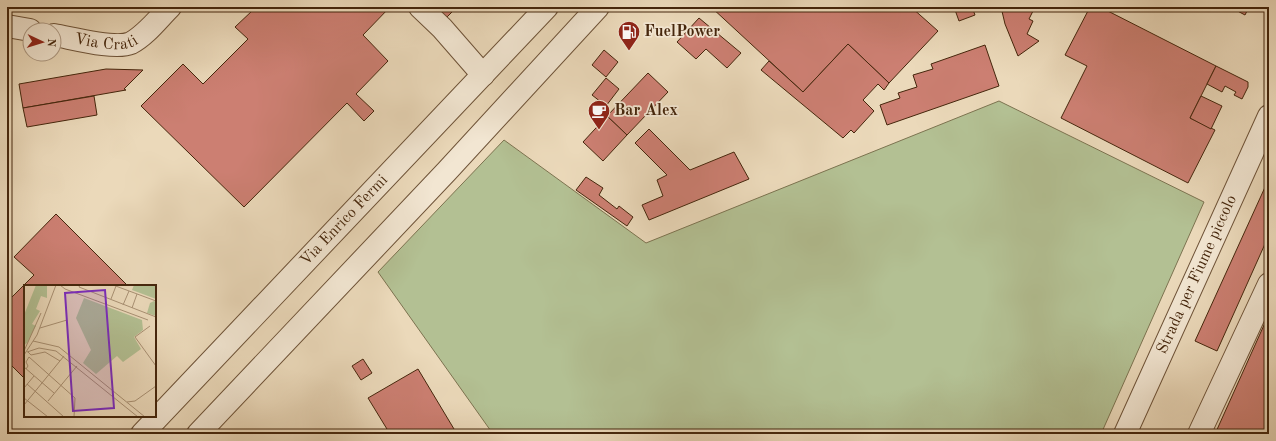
<svg xmlns="http://www.w3.org/2000/svg" width="1276" height="441" viewBox="0 0 1276 441" font-family="'Old Standard TT',serif">
  <style>
    .green { fill: #b3c093; stroke: #7c7350 }
    .building { fill: #cc7f72; stroke: #45260c }
    .lines { fill: none; stroke-linecap: round; stroke-linejoin: round }
    .minor-casing { stroke: #6e5338; stroke-width: 24 }
    .minor { stroke: #f2e6d2; stroke-width: 22 }
    .labels { text-anchor: middle; dominant-baseline: central; stroke-width: 3.5; stroke-linejoin: round; paint-order: stroke }
    .poi-label { font-size: 16px; font-weight: bold; fill: #45260c; stroke: #f2e6d2; text-anchor: start }
    .street-label { font-size: 16px; fill: #45260c; stroke: #f2e6d2 }
    .inset-road { fill: none; stroke: #a99174; stroke-width: 1 }
    .view { fill: #7b2cbf; fill-opacity: 0.15; stroke: #7b2cbf; stroke-width: 2 }
    .inset-edge { fill: none; stroke: #45260c; stroke-width: 2 }
  </style>
  <rect width="100%" height="100%" fill="#ebd9ba"/>
  <filter id="stains"><feTurbulence type="fractalNoise" baseFrequency=".005" numOctaves="4"/><feColorMatrix values="0 0 0 0 .2 0 0 0 0 .09 0 0 0 0 .02 0 0 0 .5 -.17"/></filter>
  <radialGradient id="worn" r=".72"><stop offset=".6" stop-color="#630" stop-opacity="0"/><stop offset="1" stop-color="#630" stop-opacity=".3"/></radialGradient>
  <polygon class="green" points="999,101 1204,202 1101,434 493,434 378,272 504,140 646,243"/>
  <g class="building">
    <polygon points="250,7 390,7 363,35 388,61 356,94 374,111 364,121 347,103 244,207 141,106 183,64 203,84 248,39 235,27 253,10"/>
    <polygon points="428,7 452,7 455,9 443,21"/>
    <polygon points="711,7 911,7 938,31 889,83 848,44 803,92"/>
    <polygon points="954,7 972,7 975,15 959,21"/>
    <polygon points="1001,7 1025,7 1033,11 1029,19 1033,21 1027,34 1039,41 1018,56 1005,24"/>
    <polygon points="1090,7 1100,7 1216,66 1190,118 1215,130 1188,183 1061,118 1087,66 1065,55"/>
    <polygon points="1230,7 1249,7 1245,15"/>
    <polygon points="699,18 741,53 727,68 706,49 696,59 677,42"/>
    <polygon points="848,44 889,83 884,90 878,84 863,100 874,111 854,133 851,130 843,138 761,70 769,61 803,92"/>
    <polygon points="985,45 999,86 887,125 880,105 900,98 898,93 917,87 913,75 933,69 931,64"/>
    <polygon points="604,50 618,62 606,77 592,65"/>
    <polygon points="1216,66 1248,82 1248,87 1242,99 1234,95 1236,92 1225,86 1222,92 1207,84"/>
    <polygon points="106,69 143,70 124,89 126,90 23,108 19,84"/>
    <polygon points="648,73 668,92 627,135 607,116"/>
    <polygon points="606,78 619,89 606,106 592,95"/>
    <polygon points="94,96 97,115 27,127 23,108"/>
    <polygon points="1201,96 1222,106 1211,129 1190,118"/>
    <polygon points="607,116 627,135 603,161 583,142"/>
    <polygon points="649,129 690,170 734,152 749,179 649,220 642,205 663,196 657,180 667,175 635,143"/>
    <polygon points="586,177 603,188 599,195 617,209 619,206 633,217 627,226 576,190"/>
    <polygon points="1266,185 1269,187 1269,235 1217,351 1195,341"/>
    <polygon points="56,214 128,286 25,286 25,379 7,361 7,302 34,275 14,257"/>
    <polygon points="1269,314 1269,434 1215,434"/>
    <polygon points="363,359 372,373 361,380 352,366"/>
    <polygon points="418,369 457,434 390,434 368,398"/>
  </g>
  <g class="lines">
    <g class="minor-casing">
      <g id="minor">
        <polyline points="420,7 442,28 483,75"/>
        <polyline points="7,26 30,30"/>
        <path id="s1" d="M54 35C72 38 115 50 131 43 146 35 158 19 170 7"/>
        <path id="s2" d="M142 434 547 7"/>
        <polyline points="198,434 447,171 598,7"/>
        <path id="s3" d="M1125 434 1269 116"/>
        <polyline points="1199,434 1269,284"/>
      </g>
    </g>
    <use href="#minor" class="minor"/>
  </g>
  <defs>
    <g id="fuel-pin" transform="scale(1.15)"><path d="M0 17L-7.5 6A9.5 9.5 0 1 1 7.5 6Z" fill="#8f2418" stroke="#f2e6d2"/><path d="M-5.5-6h7V0h2V4h1.3V-2.5L3-4.5l.8-.8L6-3V5H2.5V1h-1V6h-7ZM-4.2-4.7v3.2H.2V-4.7Z" fill="#fff"/></g>
    <g id="cafe-pin" transform="scale(1.15)"><path d="M0 17L-7.5 6A9.5 9.5 0 1 1 7.5 6Z" fill="#8f2418" stroke="#f2e6d2"/><path d="M-5.5-4.5H6V0H3Q3 3.5 0 3.5H-2.5Q-5.5 3.5-5.5 0ZM3-3.2v2h1.7v-2ZM-6 4.5H4V6H-6Z" fill="#fff"/></g>
  </defs>
  <g fill-rule="evenodd">
    <use href="#fuel-pin" x="629" y="32"/>
    <use href="#cafe-pin" x="599" y="111"/>
  </g>
  <g class="labels">
    <g class="poi-label">
      <text x="644" y="32">FuelPower</text>
      <text x="614" y="111">Bar Alex</text>
    </g>
    <g class="street-label">
      <text stroke="none"><textPath href="#s1" startOffset="53">Via Crati</textPath></text>
      <text stroke="none"><textPath href="#s2" startOffset="294">Via Enrico Fermi</textPath></text>
      <text stroke="none"><textPath href="#s3" startOffset="175">Strada per Fiume piccolo</textPath></text>
    </g>
  </g>
  <g transform="translate(24 285)">
    <rect width="132" height="132" fill="#ebd9ba"/>
    <path d="M12 0H23V13L17 11 12 24 16 26 8 39 12 41 3 58 0 60V30ZM110 0 132 1V14L108 5ZM60 13 118 35 119 45 110 52 117 64 99 77 93 71 72 89 59 78 67 65 52 33ZM130 16 132 17V31L123 28 126 18Z" fill="#b3c093"/>
    <path class="inset-road" d="M36 0 41 4 124 35M56 0 55 2 132 32M89 0 132 16M87 14 92 1M99 20 105 6M108 23 113 9M126 41 111 52 132 81M16 43 43 35M9 56 35 62 121 132M0 66 17 28M3 67 15 63 32 66 114 132M4 67 7 70 21 67 36 76M0 70 13 50 32 0M0 82 30 108M2 84 4 81 2 77 5 72 51 113 50 132M3 99 40 132M0 103 10 91M0 113 24 132M24 116 53 81M103 117 111 116 132 101M0 120 40 71"/>
    <path class="view" d="M81 5 90 123 49 126 41 8Z"/>
    <rect width="132" height="132" class="inset-edge"/>
  </g>
  <rect width="1276" height="441" fill="none" stroke="#ebd9ba" stroke-width="24"/>
  <rect x="8" y="8" width="1260" height="425" fill="none" stroke="#45260c" stroke-width="2"/>
  <rect x="12" y="12" width="1252" height="417" fill="none" stroke="#45260c"/>
  <g transform="translate(42 42) rotate(94)"><circle r="19" fill="#f2e6d2" stroke="#ad9983"/>
  <path d="M0-3L7 15L0 10L-7 15Z" fill="#8f2418"/>
  <text y="-6" font-size="11" font-weight="bold" text-anchor="middle" fill="#45260c">N</text>
  </g>
  <rect width="100%" height="100%" filter="url(#stains)"/>
  <rect width="100%" height="100%" fill="url(#worn)"/>
</svg>
